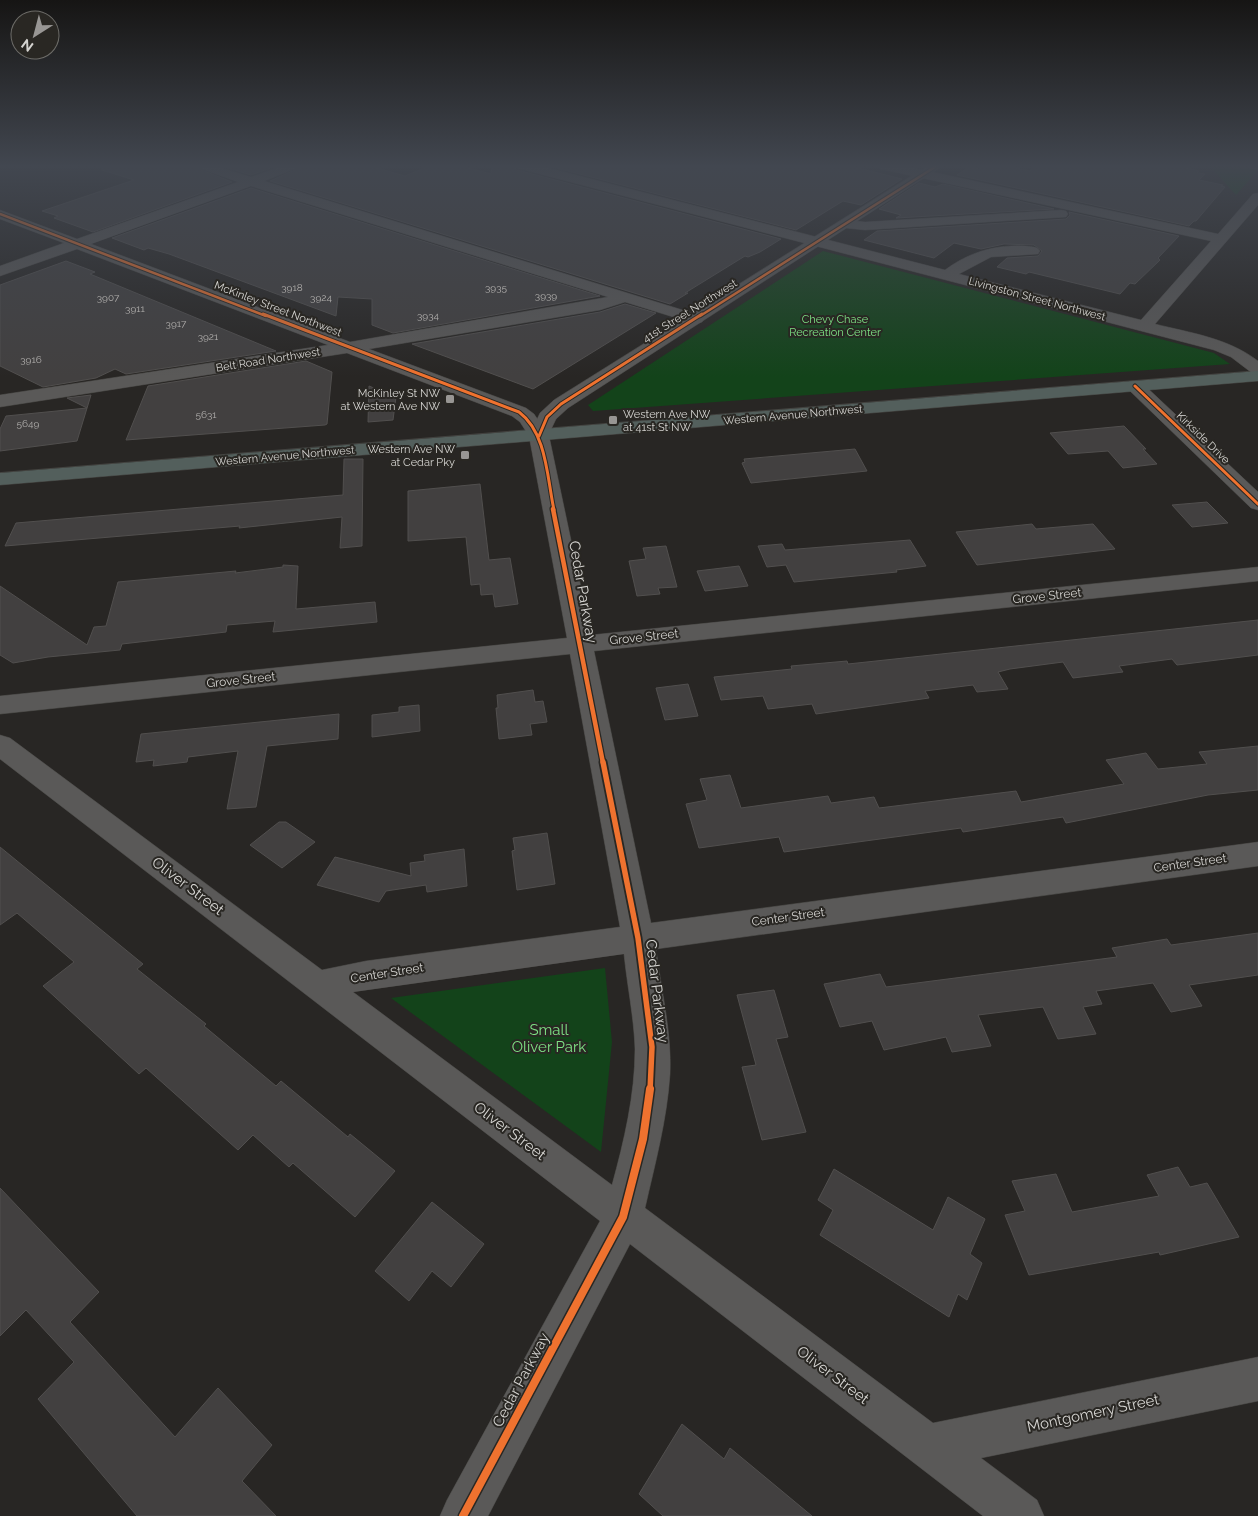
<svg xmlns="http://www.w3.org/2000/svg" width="1258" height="1516" viewBox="0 0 1258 1516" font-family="Raleway,sans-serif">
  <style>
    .green { fill: #13431a }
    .building { fill: #424040; stroke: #514f4e }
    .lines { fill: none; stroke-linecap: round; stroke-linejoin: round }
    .minor-casing { stroke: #444340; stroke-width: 1 }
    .secondary-casing { stroke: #444340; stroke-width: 1 }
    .primary-casing { stroke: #444340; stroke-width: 1 }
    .minor { fill: #5a5958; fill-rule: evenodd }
    .secondary { fill: #5a5958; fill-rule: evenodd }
    .primary { fill: #535f5c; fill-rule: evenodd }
    .cycleway-far4-casing { stroke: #292723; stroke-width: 4.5 }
    .cycleway-far3-casing { stroke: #292723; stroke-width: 5 }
    .cycleway-far2-casing { stroke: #292723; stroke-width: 7 }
    .cycleway-far1-casing { stroke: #292723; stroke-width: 9 }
    .cycleway-casing { stroke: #292723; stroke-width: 11 }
    .cycleway-far4 { stroke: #ef722f; stroke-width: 2.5 }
    .cycleway-far3 { stroke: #ef722f; stroke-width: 3 }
    .cycleway-far2 { stroke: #ef722f; stroke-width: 4.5 }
    .cycleway-far1 { stroke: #ef722f; stroke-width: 5.5 }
    .cycleway { stroke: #ef722f; stroke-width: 8 }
    .poi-dot { fill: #989694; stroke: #292723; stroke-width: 2 }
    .labels { text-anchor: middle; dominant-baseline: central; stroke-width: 4; stroke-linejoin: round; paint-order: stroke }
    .number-label { font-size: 10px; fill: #b0aeac }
    .far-street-label { font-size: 11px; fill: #d4d3d0; stroke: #292723 }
    .far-park-label { font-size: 11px; fill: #7ee285; stroke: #292723 }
    .far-poi-label { font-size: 11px; fill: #d4d3d0; stroke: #292723; text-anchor: end }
    .street-label { font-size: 12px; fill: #d4d3d0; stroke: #292723 }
    .near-street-label { font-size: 15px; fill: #d4d3d0; stroke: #292723 }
    .near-park-label { font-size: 15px; fill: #7ee285; stroke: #292723 }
  </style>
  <rect width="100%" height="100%" fill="#282624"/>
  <g class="green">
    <polygon points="1209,165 1232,165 1258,170 1236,195"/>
    <polygon points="823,251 1214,353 1230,364 593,411 588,405"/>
    <polygon points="605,968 612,1042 601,1152 391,998"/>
  </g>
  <g class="building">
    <polygon points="103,165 189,165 232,182 93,232 54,218 58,216 42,211 134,180 102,170"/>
    <polygon points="218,165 279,165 251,175"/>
    <polygon points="306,165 366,165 405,176 432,165 457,165 491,174 492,165 513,165 517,170 781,239 760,252 748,257 745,256 685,293 688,293 670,304 270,181"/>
    <polygon points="545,165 846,165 902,179 861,205 843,201 796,230"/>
    <polygon points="985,165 1002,165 1030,171 1037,165 1172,165 1199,171 1197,173 1205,174 1199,180 1223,185 1221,186 1225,187 1196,221 1194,221 1189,226 957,175 969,167 979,169"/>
    <polygon points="919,183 935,187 943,184 1054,209 896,218 901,215 879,209"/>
    <polygon points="251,188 600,296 393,333 372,325 372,299 338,297 336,316 169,254 148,248 144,250 112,238"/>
    <polygon points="1069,212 1179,236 1158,258 1160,260 1135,284 1130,283 1120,294 1029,272 1026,274 997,267 1007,258 1038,256 1042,251 1034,245 1004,244 981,249 954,243 934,258 864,240 877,231 1066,219 1070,215"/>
    <polygon points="66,261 95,272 90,274 276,351 126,374 115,369 96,378 43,387 0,366 0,285"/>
    <polygon points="625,304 656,313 533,389 412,344 600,312"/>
    <polygon points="306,361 332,372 327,424 325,425 126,440 148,386"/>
    <polygon points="369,386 396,397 393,420 368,422"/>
    <polygon points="91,395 77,441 0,451 0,429 6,416 87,408 67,398"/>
    <polygon points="1124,426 1146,449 1143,449 1157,464 1123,468 1108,451 1068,454 1050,433"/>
    <polygon points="855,449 867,471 751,483 742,463 745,462 744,459"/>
    <polygon points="344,459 363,459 362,546 340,548 342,517 239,528 240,526 5,546 16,523 343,495"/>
    <polygon points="480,484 489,560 510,558 518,604 495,607 493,594 481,595 480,584 471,585 466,537 408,541 408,491"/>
    <polygon points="1207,502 1228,523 1192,527 1172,505"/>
    <polygon points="1032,524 1036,529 1093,524 1115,549 977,565 956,532"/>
    <polygon points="910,540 926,566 896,570 897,572 794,582 786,565 767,567 758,546 782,544 785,550"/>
    <polygon points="666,546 677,587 658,588 660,594 637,596 629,561 646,559 643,548"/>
    <polygon points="283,565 298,566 296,609 375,602 377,622 273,632 275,621 227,625 226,632 122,644 120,650 48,657 13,663 0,655 0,586 87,645 94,627 106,626 118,582 236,571 235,573 283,567"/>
    <polygon points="739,566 748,586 705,591 697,571"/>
    <polygon points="1258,620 1258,655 1177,665 1172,659 1119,666 1123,672 1073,678 1063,662 1010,669 998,672 1008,689 977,692 973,685 925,691 929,698 816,714 812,704 768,709 763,696 721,700 714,677 792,669 791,666 847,661 848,664"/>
    <polygon points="688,684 698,716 665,720 656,688"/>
    <polygon points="533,690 535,702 543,701 547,722 530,724 532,735 499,739 496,708 498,708 497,695"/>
    <polygon points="419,705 420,731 372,737 372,715 399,712 399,707"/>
    <polygon points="339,714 338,739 267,746 256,807 227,809 238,751 188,757 187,762 153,766 154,760 136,762 141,734"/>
    <polygon points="1258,746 1258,790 1208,795 1066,823 1063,817 963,832 961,828 784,852 779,837 699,848 686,804 707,800 700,779 730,775 741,808 828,796 831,803 874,797 879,808 1016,791 1021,802 1124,784 1106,760 1146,753 1158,769 1207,764 1199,752"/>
    <polygon points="279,822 286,822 315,842 282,868 250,845"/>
    <polygon points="547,833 555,884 517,890 512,851 515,850 513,838"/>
    <polygon points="0,847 143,964 137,969 206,1024 204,1026 276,1086 281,1081 348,1137 350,1134 395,1171 355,1217 293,1163 289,1167 253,1135 238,1150 146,1068 139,1074 43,986 74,962 17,913 0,925"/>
    <polygon points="464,849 467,886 427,892 426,885 386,891 379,902 317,885 335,857 411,876 410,863 425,861 424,855"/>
    <polygon points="1258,933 1258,975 1189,985 1202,1006 1171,1012 1153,983 1096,991 1102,1004 1083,1007 1096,1034 1058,1039 1043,1007 978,1015 991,1046 952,1052 946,1037 884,1050 872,1021 840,1027 824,984 880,974 886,987 1117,957 1112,948 1167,939 1171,945"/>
    <polygon points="774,990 788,1037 776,1039 806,1132 762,1140 742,1067 756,1065 737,995"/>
    <polygon points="1178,1167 1190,1187 1207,1183 1239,1237 1160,1255 1159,1252 1029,1275 1005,1215 1025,1211 1012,1181 1056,1174 1072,1212 1159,1196 1147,1175"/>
    <polygon points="834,1169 933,1230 948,1197 985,1219 970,1254 982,1263 967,1300 958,1294 949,1317 820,1235 833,1210 818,1200"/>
    <polygon points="0,1188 99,1292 70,1322 175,1437 218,1388 272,1445 242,1481 276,1516 137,1516 38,1399 74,1362 26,1310 0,1336"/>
    <polygon points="432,1202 484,1244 451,1287 432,1271 409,1301 375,1271"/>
    <polygon points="682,1424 724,1459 730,1448 812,1516 663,1516 639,1494"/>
  </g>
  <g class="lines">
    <g class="minor-casing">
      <g id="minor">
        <path d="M191 165H211L251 177 285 165H304L264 181 702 316 704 319 702 322 696 324 625 302 600 310 369 349 526 408 534 414 549 436 591 635 1258 567V581L594 651 651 923 1258 842V866L656 949C661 990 672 1033 670 1074 667 1120 655 1164 645 1208L933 1423 1258 1357V1401L981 1458 1037 1500 1044 1516H983L630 1244 488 1516H440L447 1500 600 1221 0 759V735L10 738 322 970 366 961 620 927 570 654 0 714V696L567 638 529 436 520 422 512 416 347 353 0 407V395L328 345 77 249 0 276V266L64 243 0 219V210L77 239 238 182ZM251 186 608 297 350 342 91 244ZM624 954C627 985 634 1017 635 1049 635 1095 624 1141 612 1185L353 992Z"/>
        <path d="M515 165H537L945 270C969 252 997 244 1026 246 1032 247 1037 246 1040 251L1038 254 991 257 959 274 1141 320 1211 241 881 169 875 165H900L1218 234 1253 194 1258 193V205L1155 324C1191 333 1228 338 1258 361V374L1252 373 1231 357 1214 350 517 168Z"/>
        <polygon points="1061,210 1066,211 1068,214 1066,217 865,230 846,228 839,224 846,220 865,222"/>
        <polygon points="1135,381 1141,382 1258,492 1258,510 1251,508 1129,390 1126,386 1129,382"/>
      </g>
    </g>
    <g class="secondary-casing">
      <g id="secondary">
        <polygon points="929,165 944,165 568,408 556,419 546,440 532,440 529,436 540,413 554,400"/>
        <polygon points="1248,165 1258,165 1258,170 1250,168"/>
      </g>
    </g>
    <g class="primary-casing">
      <polygon id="primary" points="1258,371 1258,381 0,485 0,473"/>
    </g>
    <use href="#minor" class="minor"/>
    <use href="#secondary" class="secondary"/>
    <use href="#primary" class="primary"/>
    <g class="cycleway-far4-casing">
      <g id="cycleway-far4">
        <polyline points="0,214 266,316"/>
        <polyline points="700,316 938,165"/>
      </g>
    </g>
    <g class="cycleway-far3-casing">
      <g id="cycleway-far3">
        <path d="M263 314 519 412C547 433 547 478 554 510"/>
        <polyline points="1135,386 1258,504"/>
        <polyline points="539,436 547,417 561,404 702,314"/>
      </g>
    </g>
    <g class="cycleway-far2-casing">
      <polyline id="cycleway-far2" points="553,509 603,763"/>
    </g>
    <g class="cycleway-far1-casing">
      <polyline id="cycleway-far1" points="603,762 638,938 652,1047 650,1091"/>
    </g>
    <g class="cycleway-casing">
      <polyline id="cycleway" points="463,1516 623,1217 643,1139 650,1089"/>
    </g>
    <use href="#cycleway-far4" class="cycleway-far4"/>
    <use href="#cycleway-far3" class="cycleway-far3"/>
    <use href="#cycleway-far2" class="cycleway-far2"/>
    <use href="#cycleway-far1" class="cycleway-far1"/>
    <use href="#cycleway" class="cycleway"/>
  </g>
  <linearGradient id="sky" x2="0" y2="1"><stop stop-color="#161514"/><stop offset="0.44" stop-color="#424750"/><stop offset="1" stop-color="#424750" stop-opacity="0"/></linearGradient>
  <rect width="1258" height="377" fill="url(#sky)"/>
  <g class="poi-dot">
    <rect x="445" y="394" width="10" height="10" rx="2.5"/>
    <rect x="608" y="415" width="10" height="10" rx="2.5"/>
    <rect x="460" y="450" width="10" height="10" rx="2.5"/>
  </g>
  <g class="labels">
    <g class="number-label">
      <text x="292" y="287">3918</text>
      <text x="496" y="287">3935</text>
      <text x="546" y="295">3939</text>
      <text x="108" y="297">3907</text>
      <text x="321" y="297">3924</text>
      <text x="135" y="308">3911</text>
      <text x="428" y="315">3934</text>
      <text x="176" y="323">3917</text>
      <text x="208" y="336">3921</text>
      <text x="31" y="359">3916</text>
      <text x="206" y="414">5631</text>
      <text x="28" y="423">5649</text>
    </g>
    <g class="far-street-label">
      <text transform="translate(1037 299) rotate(15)">Livingston Street Northwest</text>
      <text transform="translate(278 309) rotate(21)">McKinley Street Northwest</text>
      <text transform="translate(690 311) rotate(-32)">41st Street Northwest</text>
      <text transform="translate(268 360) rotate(-9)">Belt Road Northwest</text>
      <text transform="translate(793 415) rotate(-5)">Western Avenue Northwest</text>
      <text transform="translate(1203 438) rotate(44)">Kirkside Drive</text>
      <text transform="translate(285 456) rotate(-5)">Western Avenue Northwest</text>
    </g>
    <g class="far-park-label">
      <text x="835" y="319">Chevy Chase<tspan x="835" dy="13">Recreation Center</tspan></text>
    </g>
    <g class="far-poi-label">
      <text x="440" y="393">McKinley St NW<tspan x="440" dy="13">at Western Ave NW</tspan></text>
      <text x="623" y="414" text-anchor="start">Western Ave NW<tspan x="623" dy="13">at 41st St NW</tspan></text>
      <text x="455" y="449">Western Ave NW<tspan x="455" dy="13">at Cedar Pky</tspan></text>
    </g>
    <g class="street-label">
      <text transform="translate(1047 596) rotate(-6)">Grove Street</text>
      <text transform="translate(644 637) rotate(-6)">Grove Street</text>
      <text transform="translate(241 680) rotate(-6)">Grove Street</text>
      <text transform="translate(1190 863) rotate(-8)">Center Street</text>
      <text transform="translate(788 917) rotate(-8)">Center Street</text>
      <text transform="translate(387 973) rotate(-9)">Center Street</text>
    </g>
    <g class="near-street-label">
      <text transform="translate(583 592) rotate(80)">Cedar Parkway</text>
      <text transform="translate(188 886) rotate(37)">Oliver Street</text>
      <text transform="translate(657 991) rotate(83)">Cedar Parkway</text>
      <text transform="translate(510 1131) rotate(37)">Oliver Street</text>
      <text transform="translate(833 1375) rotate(37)">Oliver Street</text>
      <text transform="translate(521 1380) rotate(-62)">Cedar Parkway</text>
      <text transform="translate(1093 1413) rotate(-12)">Montgomery Street</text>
    </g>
    <g class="near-park-label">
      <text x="549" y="1030">Small<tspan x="549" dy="17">Oliver Park</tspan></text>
    </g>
  </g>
  <g transform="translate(35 35) rotate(216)"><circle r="24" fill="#292723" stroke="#6d6c68"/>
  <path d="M0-4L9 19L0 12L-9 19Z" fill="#989694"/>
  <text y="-8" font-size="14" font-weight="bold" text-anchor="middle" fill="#d4d3d0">N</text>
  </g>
</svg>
